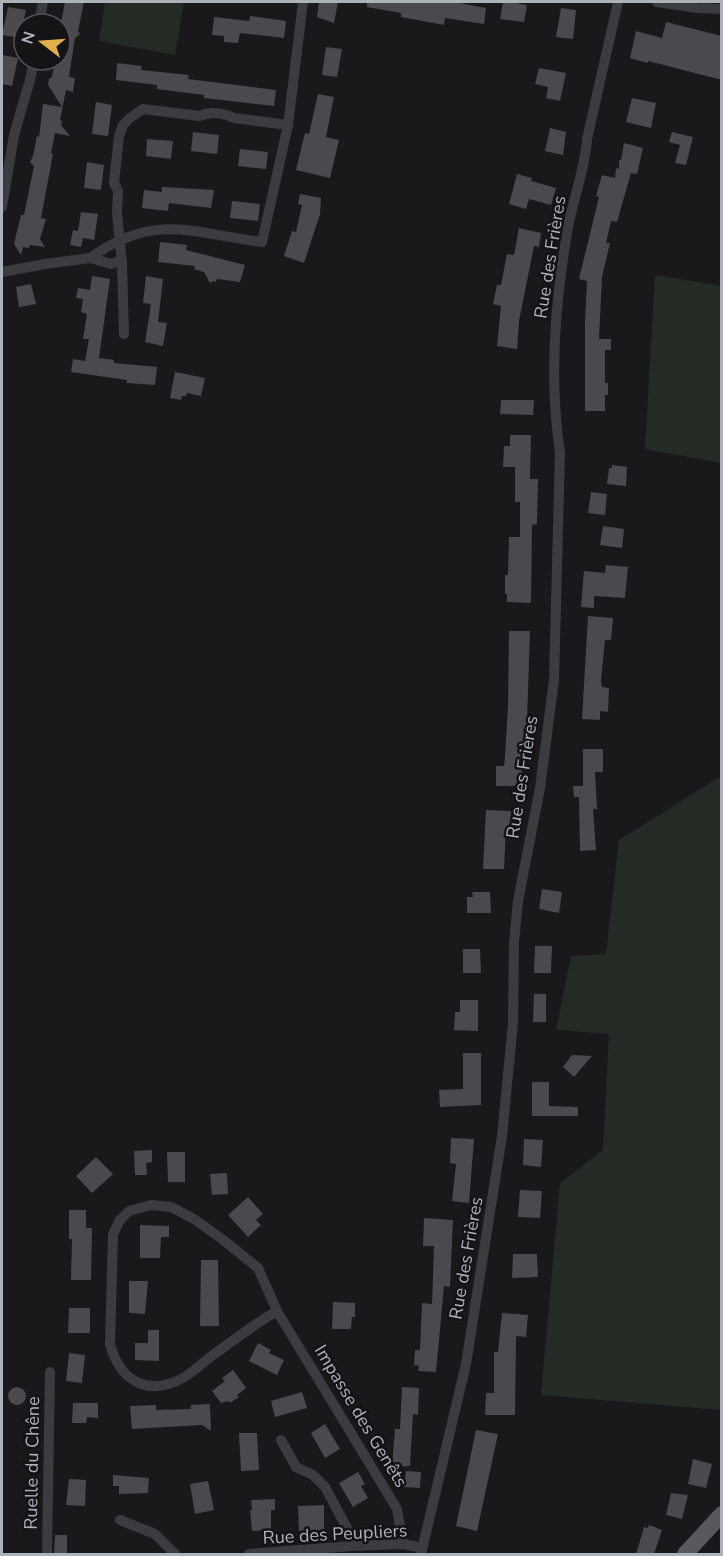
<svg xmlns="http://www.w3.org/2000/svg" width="723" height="1556" viewBox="0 0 723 1556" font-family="'Nunito Sans',sans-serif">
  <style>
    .green { fill: #242b25 }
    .building { fill: #49494e }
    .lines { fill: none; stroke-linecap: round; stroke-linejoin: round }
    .street { stroke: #3b3c40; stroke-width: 10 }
    .primary { stroke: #57595f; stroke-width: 16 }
    .labels { text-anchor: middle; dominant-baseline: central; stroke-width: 5; stroke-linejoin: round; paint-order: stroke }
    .street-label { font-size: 18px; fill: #adb1ba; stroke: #141416 }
  </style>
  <rect width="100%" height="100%" fill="#19191b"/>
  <g class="green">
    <polygon points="105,2 184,2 175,55 99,41"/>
    <polygon points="655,275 721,286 721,463 645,449"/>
    <polygon points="721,776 721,1410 541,1395 560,1183 603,1150 609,1034 556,1030 571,956 606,954 619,840"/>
  </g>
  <g class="building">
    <polygon points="65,2 84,2 78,31 80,34 75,38 71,63 69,77 75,78 73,92 66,90 60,120 62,121 61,125 70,136 55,133 51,153 53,154 41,218 46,219 40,239 45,247 30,245 29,248 23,247 21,255 14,244 21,215 24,215 34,166 30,162 33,156 37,136 39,137 43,104 62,107 48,85 49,79 52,77 55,60 60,60 60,28"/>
    <polygon points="319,2 338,2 334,23 317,17"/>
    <polygon points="367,2 454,2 486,8 484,24 445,18 444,25 401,17 401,13 367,7"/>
    <polygon points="503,2 515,2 515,3 527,5 524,22 500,19"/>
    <polygon points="8,7 26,10 20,38 2,35"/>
    <polygon points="561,8 576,10 573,39 556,37"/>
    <polygon points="250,16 286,21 284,38 240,33 238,43 224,42 224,36 212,35 214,17 249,21"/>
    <polygon points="666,22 722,36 722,80 648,61 648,63 630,58 636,31 662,38"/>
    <polygon points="326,47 342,49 337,77 322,75"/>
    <polygon points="2,55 18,58 12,86 2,84"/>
    <polygon points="117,63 142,66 141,70 189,75 188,79 276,90 274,106 204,98 204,95 157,89 157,85 116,80"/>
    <polygon points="539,68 566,73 560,101 546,98 548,87 535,84"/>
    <polygon points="318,94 334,97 326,137 339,140 330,178 296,170 305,133 309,134"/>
    <polygon points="632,98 656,103 651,128 626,122"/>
    <polygon points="96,102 112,105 108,136 92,134"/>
    <polygon points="550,128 566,132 563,155 545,151"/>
    <polygon points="193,132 219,135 217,154 191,151"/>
    <polygon points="672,132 693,137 686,165 675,163 680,145 669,142"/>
    <polygon points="147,139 173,141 171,159 146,156"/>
    <polygon points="624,143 643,148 637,174 631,173 617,222 611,221 606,243 610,243 602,277 599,339 611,339 611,350 605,350 605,383 608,383 608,395 605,395 605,411 585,411 585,321 587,281 579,279 599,197 596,196 602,175 615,178 616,168 619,169 619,160 621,160"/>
    <polygon points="240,149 268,152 266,169 238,166"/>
    <polygon points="87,162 104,165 101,190 84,188"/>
    <polygon points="517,174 532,178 531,181 556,188 551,205 529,199 526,209 509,204"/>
    <polygon points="162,187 214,190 211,208 169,203 168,211 142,208 144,190 162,192"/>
    <polygon points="300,194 321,198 320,214 304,263 284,256 292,231 296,232 302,205 298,204"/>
    <polygon points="232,201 260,204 258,221 230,218"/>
    <polygon points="81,212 98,214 94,240 83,238 81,247 70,245 73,230 78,231"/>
    <polygon points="519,228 541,233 539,247 534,246 519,321 517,349 497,346 501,306 493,304 497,285 501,285 507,254 514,255"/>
    <polygon points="160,242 187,245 186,250 245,265 240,282 217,279 216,282 213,281 210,283 204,272 194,269 195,266 158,262"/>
    <polygon points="92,276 110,279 99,358 114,360 114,363 157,367 155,385 127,383 127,380 71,372 73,359 85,361 89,339 83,339 87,314 81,312 83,299 76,298 78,288 90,290"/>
    <polygon points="146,276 163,279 158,322 167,323 163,346 145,342 151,304 143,303"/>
    <polygon points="31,284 36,304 19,307 16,287"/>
    <polygon points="175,372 205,378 201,396 187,393 186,396 182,396 181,400 170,398"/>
    <polygon points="501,400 534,400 533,415 500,414"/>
    <polygon points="510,435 531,435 530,479 538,479 537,524 532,525 531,603 507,602 507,594 505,594 505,575 508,575 509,537 520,537 520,502 515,502 515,467 503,467 504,446 510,446"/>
    <polygon points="612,465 627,467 626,486 607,484 609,468 612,468"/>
    <polygon points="591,492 607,494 605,515 588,513"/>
    <polygon points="603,526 624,529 622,548 600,545"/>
    <polygon points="606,565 628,567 625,598 594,596 594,608 581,607 584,571 605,573"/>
    <polygon points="588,616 613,618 611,640 605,640 601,680 602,687 609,688 608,712 600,711 600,720 582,719"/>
    <polygon points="509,631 530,631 527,721 527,729 523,729 526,746 524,746 524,758 522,758 522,786 496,786 496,766 504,766 505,757 508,706"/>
    <polygon points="583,749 603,749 603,772 595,772 597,809 593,809 596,850 580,851 579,797 574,797 573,786 583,786"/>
    <polygon points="486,810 511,811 510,829 506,828 504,869 483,869"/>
    <polygon points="542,889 562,892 559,913 539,909"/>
    <polygon points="472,892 490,892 491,913 467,913 467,897 473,897"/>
    <polygon points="535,946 552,946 551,973 534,973"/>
    <polygon points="463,949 480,949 481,973 463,973"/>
    <polygon points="534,994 546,994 546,1022 533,1022"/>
    <polygon points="460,1000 478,1000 478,1031 454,1030 455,1012 460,1012"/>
    <polygon points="463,1053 481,1053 481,1105 440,1107 439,1090 463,1089"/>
    <polygon points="572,1055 592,1056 574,1077 563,1067"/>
    <polygon points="532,1082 549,1082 549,1106 578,1107 578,1116 532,1116"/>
    <polygon points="451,1138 474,1139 469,1203 452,1201 456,1164 450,1163"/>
    <polygon points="524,1139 543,1140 541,1167 523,1165"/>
    <polygon points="152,1150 152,1162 146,1163 147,1175 135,1175 134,1151"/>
    <polygon points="167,1152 185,1152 185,1182 168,1182"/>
    <polygon points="96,1157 113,1174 92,1193 76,1176"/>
    <polygon points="227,1173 228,1194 212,1195 210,1174"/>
    <polygon points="520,1190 542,1191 540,1218 518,1217"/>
    <polygon points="248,1197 263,1214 256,1220 261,1225 248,1237 228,1215"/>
    <polygon points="69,1210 86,1210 86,1228 92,1228 91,1280 71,1280 72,1239 69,1239"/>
    <polygon points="424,1218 453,1220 450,1287 444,1286 436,1372 418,1371 419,1366 414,1365 415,1350 420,1350 422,1303 432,1304 434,1246 423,1246"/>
    <polygon points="140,1225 169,1226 169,1237 161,1237 160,1258 140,1258"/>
    <polygon points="513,1254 537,1254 538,1277 512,1278"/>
    <polygon points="201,1260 218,1260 219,1326 200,1326"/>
    <polygon points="129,1281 148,1281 145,1314 129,1313"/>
    <polygon points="333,1302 355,1303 355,1317 352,1317 351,1329 332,1329"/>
    <polygon points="69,1308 90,1308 90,1333 68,1333"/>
    <polygon points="502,1313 528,1315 526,1337 516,1336 515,1415 485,1415 486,1393 494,1393 494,1352 498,1352"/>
    <polygon points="148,1330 159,1330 159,1361 135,1360 135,1343 148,1343"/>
    <polygon points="258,1343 271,1350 269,1353 284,1360 277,1375 249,1361"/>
    <polygon points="69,1353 85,1355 82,1383 66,1381"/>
    <polygon points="233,1370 246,1388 237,1395 239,1397 230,1403 228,1401 221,1403 212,1391 225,1381 222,1378"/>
    <polygon points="402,1387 419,1388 418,1415 413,1414 410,1466 392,1467 395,1429 400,1429"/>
    <circle cx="17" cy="1396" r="9"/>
    <polygon points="302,1392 307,1408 275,1417 271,1401"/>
    <polygon points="73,1403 98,1403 98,1418 87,1417 86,1423 72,1423"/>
    <polygon points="210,1404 211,1431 202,1425 132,1429 130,1406 156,1405 156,1410 191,1409 191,1405"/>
    <polygon points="325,1424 340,1449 325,1458 311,1433"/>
    <polygon points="476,1430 498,1434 477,1531 456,1526"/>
    <polygon points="239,1433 257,1433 259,1470 241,1471"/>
    <polygon points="693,1459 712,1464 706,1488 688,1484"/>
    <polygon points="406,1471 421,1472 420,1488 404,1487"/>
    <polygon points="358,1472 365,1484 361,1486 368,1498 353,1507 339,1483"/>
    <polygon points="113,1475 149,1478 148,1493 119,1494 119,1486 113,1486"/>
    <polygon points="69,1479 86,1480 85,1506 66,1505"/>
    <polygon points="208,1481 214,1510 195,1514 190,1484"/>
    <polygon points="671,1493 688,1495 682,1519 666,1515"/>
    <polygon points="275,1499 275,1510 271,1510 271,1530 252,1531 250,1510 252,1510 251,1500"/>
    <polygon points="324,1505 324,1530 299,1531 298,1506"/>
    <polygon points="649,1525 662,1530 654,1554 636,1554 644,1527 648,1528"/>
    <polygon points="55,1535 67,1535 67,1554 54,1554"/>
  </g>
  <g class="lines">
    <g class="street">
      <polyline points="657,2 697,8 722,9"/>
      <polyline points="39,24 43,2"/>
      <polyline points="2,207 14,135 30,80 34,60"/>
      <path d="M90 258C154 212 192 233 262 242L288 125 303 2"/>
      <polyline points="2,272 45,264 90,258 111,264 122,260"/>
      <path d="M124 334 122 264 117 213 118 191 114 183 119 136 123 125 130 118 143 109 200 116C211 111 224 113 234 118L288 125"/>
      <path d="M277 1311C253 1325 231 1342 209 1358 201 1365 192 1373 183 1378 147 1397 120 1381 110 1344L113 1234 120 1220 129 1211 151 1205 171 1207 194 1219 222 1239 258 1268 277 1311 397 1509 403 1544"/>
      <polyline points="281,1440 296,1467 313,1475 325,1487 348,1530 351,1546"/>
      <polyline points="120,1520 155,1534 175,1554"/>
      <polyline points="47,1554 50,1372"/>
      <polyline points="249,1554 351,1546 403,1544 422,1548"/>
      <path d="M421 1554 466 1364 502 1136 513 1023 514 941 518 901 540 788 554 680 560 452C549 381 555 303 567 233 572 201 585 171 587 139L618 2"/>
    </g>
    <polyline class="primary" points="685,1554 722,1514"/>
  </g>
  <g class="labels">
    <g class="street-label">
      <text transform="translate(550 257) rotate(-81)">Rue des Frières</text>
      <text transform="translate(522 777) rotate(-81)">Rue des Frières</text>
      <text transform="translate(466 1258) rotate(-80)">Rue des Frières</text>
      <text transform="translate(361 1416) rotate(59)">Impasse des Genêts</text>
      <text transform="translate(32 1463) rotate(-89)">Ruelle du Chêne</text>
      <text transform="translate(335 1534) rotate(-3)">Rue des Peupliers</text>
    </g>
  </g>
  <rect width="723" height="1556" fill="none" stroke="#adb1ba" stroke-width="6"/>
  <g transform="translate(42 42) rotate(287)"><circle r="28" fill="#141416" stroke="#515358" stroke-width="1.5"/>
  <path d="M0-4.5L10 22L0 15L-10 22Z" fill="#e2b04b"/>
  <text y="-9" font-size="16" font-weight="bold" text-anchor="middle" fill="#adb1ba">N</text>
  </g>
</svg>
